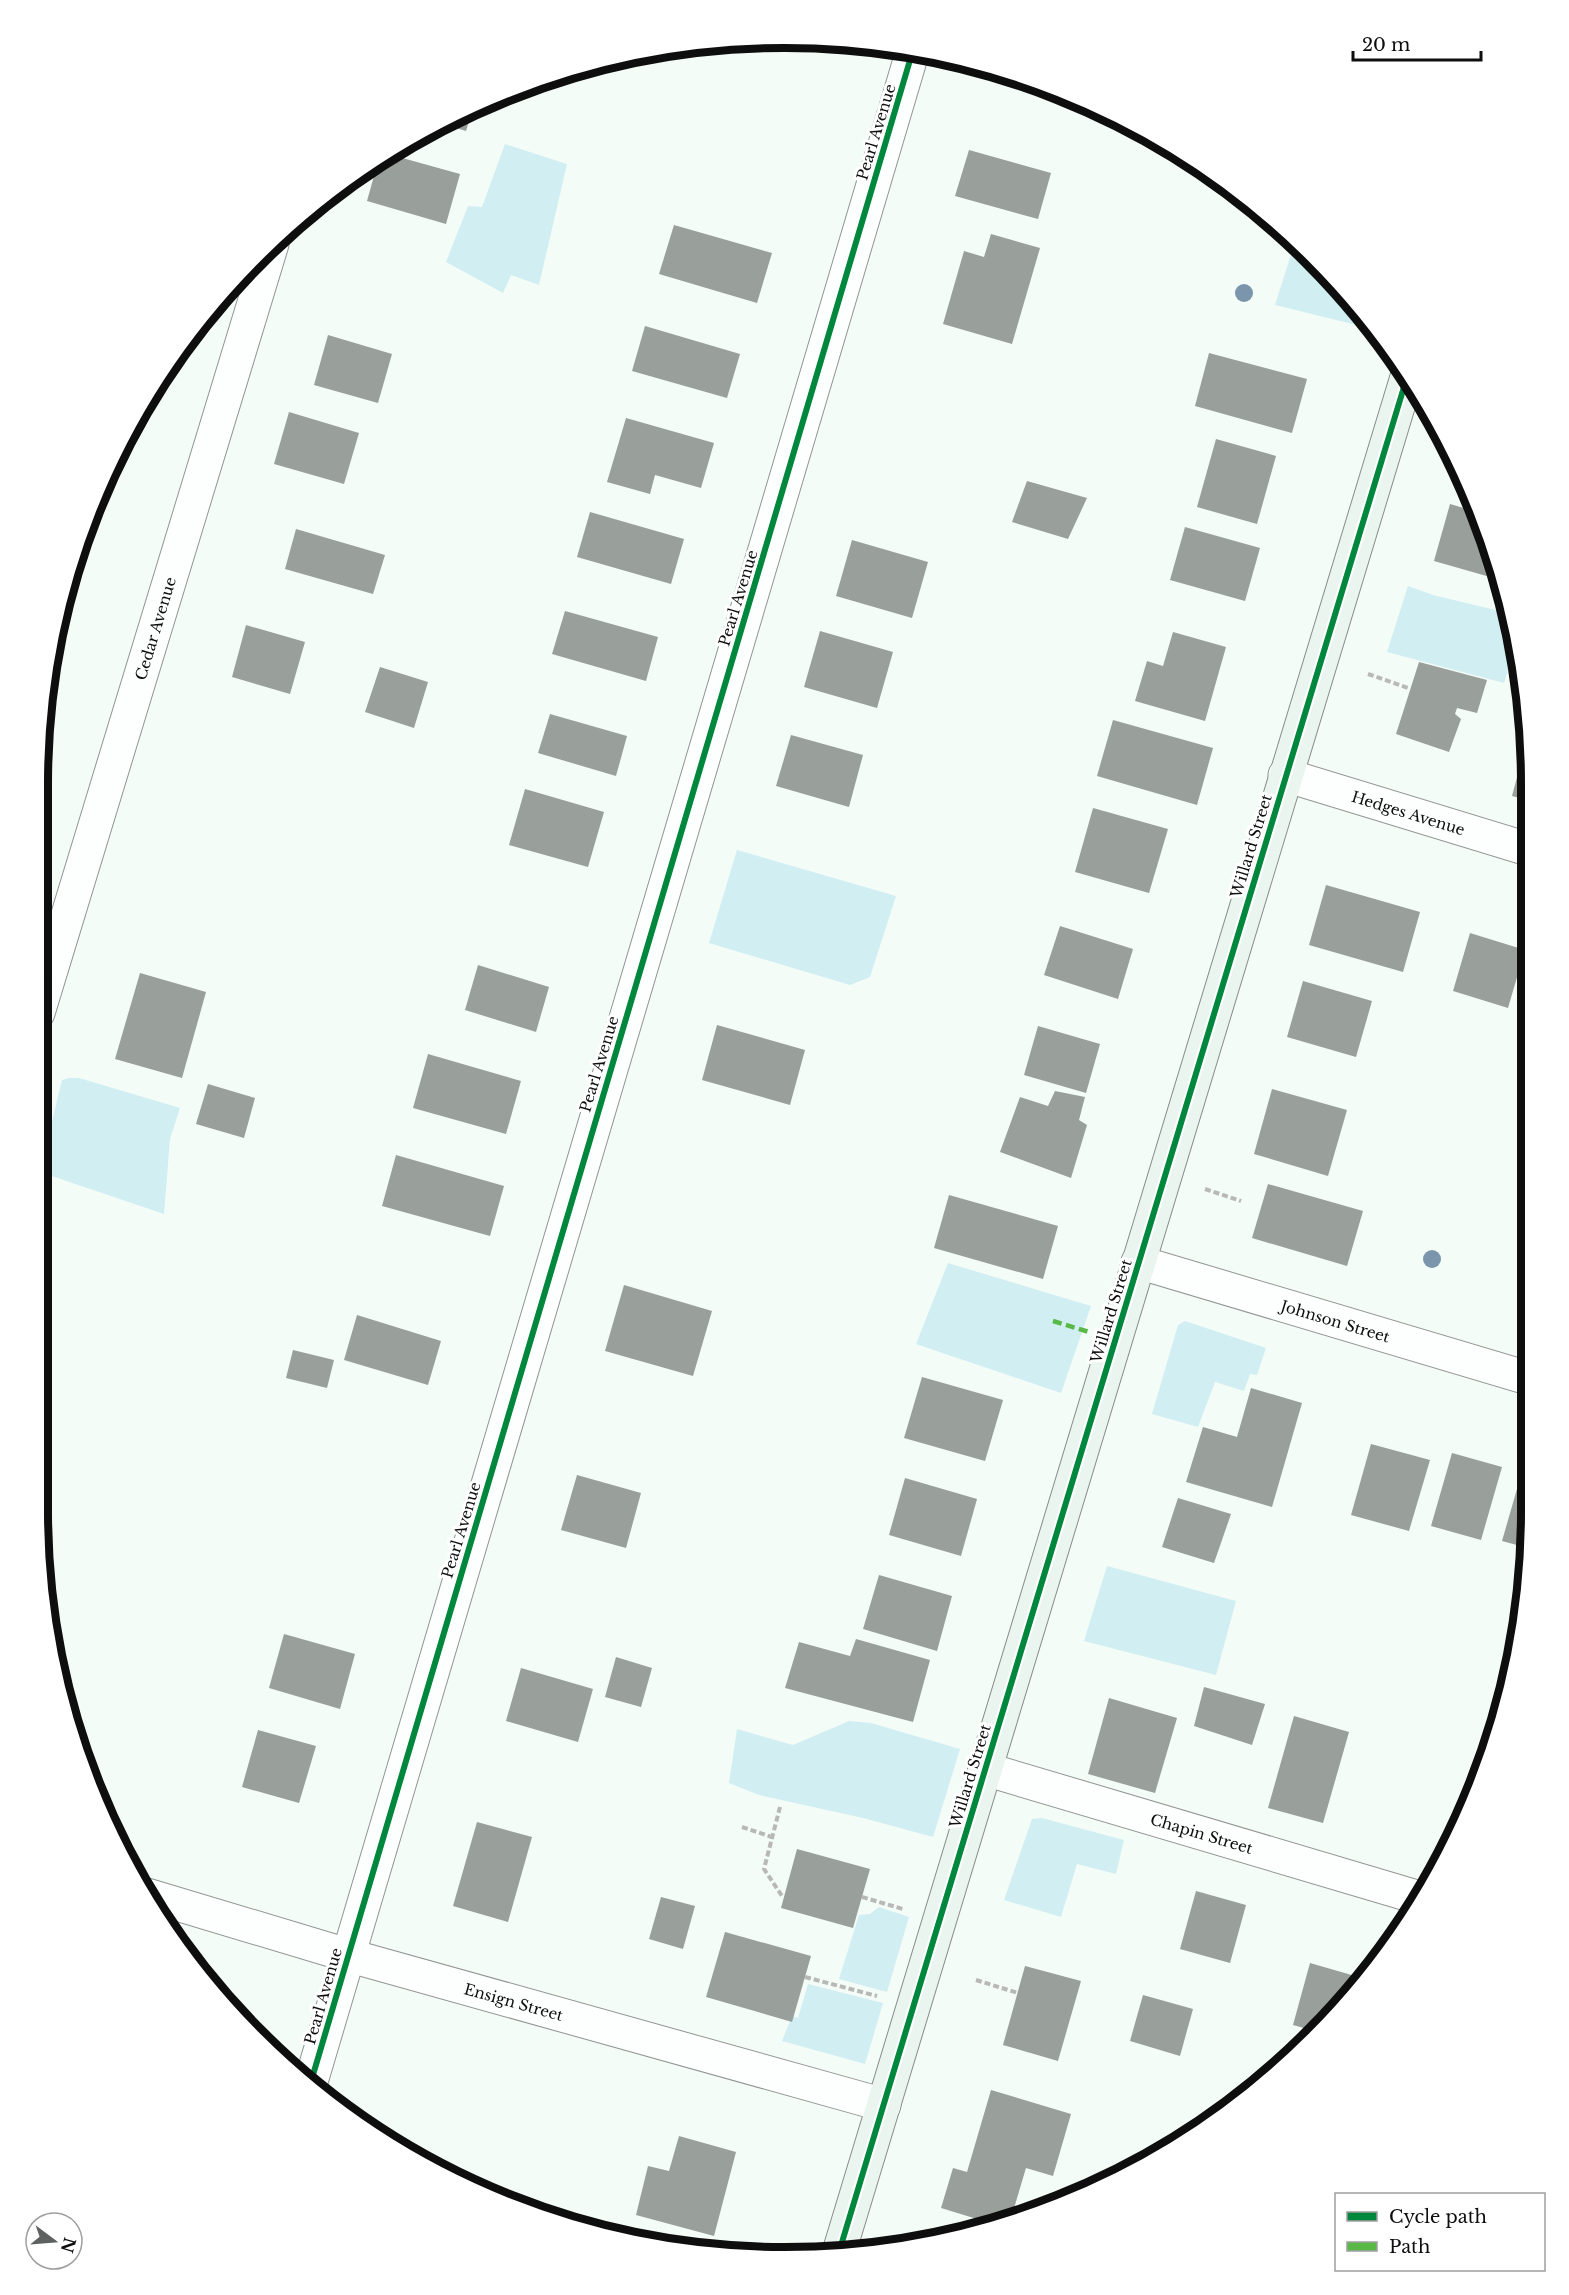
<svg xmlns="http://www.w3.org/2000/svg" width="1569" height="2295" viewBox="0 0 1569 2295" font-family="'Libre Baskerville',serif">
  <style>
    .grass { fill: #d1eef2 }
    .building { fill: #999f9b }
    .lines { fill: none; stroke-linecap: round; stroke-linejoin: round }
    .street-casing { stroke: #929593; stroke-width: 35 }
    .secondary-casing { stroke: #888c8a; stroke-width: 35 }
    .path { stroke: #b7b8b7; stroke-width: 4; stroke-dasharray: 6 3; stroke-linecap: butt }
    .street { stroke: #fdfffe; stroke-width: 33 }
    .secondary { stroke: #eaf5f0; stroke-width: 33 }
    .quiet { stroke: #58b947; stroke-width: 4.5; stroke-dasharray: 9 4.5; stroke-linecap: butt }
    .cycleway-casing { stroke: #fff; stroke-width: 10 }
    .cycleway { stroke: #00873e; stroke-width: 6 }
    .tree { fill: #7a95ac }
    .labels { text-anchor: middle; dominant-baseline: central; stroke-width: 6; stroke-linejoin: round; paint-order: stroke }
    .street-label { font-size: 15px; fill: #0e0e0e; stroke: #fff }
    .rim { fill: none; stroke: #0e0e0e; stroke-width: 8 }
  </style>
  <rect width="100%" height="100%" fill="#f4fcf8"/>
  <g class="grass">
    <polygon points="505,144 567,164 539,285 511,275 503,293 446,262 468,206 482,207"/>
    <polygon points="1295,242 1313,257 1377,330 1275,305"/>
    <polygon points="1408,586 1433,595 1508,613 1517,640 1504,683 1387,652"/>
    <polygon points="737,850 896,896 870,977 850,985 709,943"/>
    <polygon points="69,1078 79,1078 180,1108 170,1139 164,1214 40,1172 62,1080"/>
    <polygon points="948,1263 1091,1306 1061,1393 916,1344"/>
    <polygon points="1185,1321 1266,1348 1257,1375 1250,1374 1244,1391 1215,1382 1198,1427 1152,1414 1178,1325"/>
    <polygon points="1107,1566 1236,1601 1216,1675 1084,1641"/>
    <polygon points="849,1721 871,1723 960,1749 933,1837 863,1818 759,1795 729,1783 737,1729 793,1745"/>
    <polygon points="1042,1818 1124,1840 1116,1874 1077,1864 1061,1917 1004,1900 1032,1819"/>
    <polygon points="879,1907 909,1917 887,1992 839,1979 859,1915 870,1914"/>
    <polygon points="808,1984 883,2003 865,2064 782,2041 792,2016 798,2018"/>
  </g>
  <g class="building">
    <polygon points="473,108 466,131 443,124 445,123"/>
    <polygon points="969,150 1051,173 1038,219 955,196"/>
    <polygon points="388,154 460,174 446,224 367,201 379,158"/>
    <polygon points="674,225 772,253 757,303 659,274"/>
    <polygon points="991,234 1040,248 1012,344 943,324 964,251 984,257"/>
    <polygon points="645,326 740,354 727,398 632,371"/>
    <polygon points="328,335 392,354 378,403 314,385"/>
    <polygon points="1209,353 1307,379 1292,433 1195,406"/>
    <polygon points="289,412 359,433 344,484 274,464"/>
    <polygon points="626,418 714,443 701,488 655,475 650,494 607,482"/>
    <polygon points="1216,439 1276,456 1257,524 1197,507"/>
    <polygon points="1027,481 1087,498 1068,539 1012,522"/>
    <polygon points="1450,504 1474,511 1497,579 1434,561"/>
    <polygon points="590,512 684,539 671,584 577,557"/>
    <polygon points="1185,527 1260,548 1245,601 1170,580"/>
    <polygon points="296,529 385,555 373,594 285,569"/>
    <polygon points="852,540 928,562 912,618 836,596"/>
    <polygon points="565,611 658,637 646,681 552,654"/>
    <polygon points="246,625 305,642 290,694 232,677"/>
    <polygon points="820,631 893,652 877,708 804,687"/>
    <polygon points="1173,632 1226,647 1205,721 1135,701 1147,661 1163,666"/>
    <polygon points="1419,662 1487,680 1477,713 1457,708 1455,714 1461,719 1449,752 1396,734"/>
    <polygon points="380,667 428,682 414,728 365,712"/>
    <polygon points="550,714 627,736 616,776 538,753"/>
    <polygon points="1113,720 1213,748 1197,805 1097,776"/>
    <polygon points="791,735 863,755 849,807 776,786"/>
    <polygon points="1527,740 1531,784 1531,801 1512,796"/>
    <polygon points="525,789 604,812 588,867 509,845"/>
    <polygon points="1093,808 1168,829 1149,893 1075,872"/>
    <polygon points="1326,885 1420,912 1403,972 1309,945"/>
    <polygon points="1060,926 1133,949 1118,999 1044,975"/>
    <polygon points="1470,933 1525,950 1508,1008 1453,991"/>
    <polygon points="478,965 549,987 536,1032 465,1010"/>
    <polygon points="140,973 206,992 182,1078 115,1059"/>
    <polygon points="1303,981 1372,1001 1356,1057 1287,1037"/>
    <polygon points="717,1025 805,1050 790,1105 702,1080"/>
    <polygon points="1038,1026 1100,1044 1086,1093 1024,1075"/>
    <polygon points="428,1054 521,1081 506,1134 413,1108"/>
    <polygon points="208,1084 255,1098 244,1138 196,1124"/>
    <polygon points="1272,1089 1347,1110 1328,1176 1254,1154"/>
    <polygon points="1055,1091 1085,1097 1079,1120 1087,1125 1071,1178 1000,1152 1020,1097 1048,1106"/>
    <polygon points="396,1155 504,1186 490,1236 382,1206"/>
    <polygon points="1268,1184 1363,1211 1347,1266 1252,1238"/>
    <polygon points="949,1195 1058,1226 1043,1279 934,1248"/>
    <polygon points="624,1285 712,1311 693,1376 605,1351"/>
    <polygon points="357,1315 441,1341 428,1385 344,1360"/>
    <polygon points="293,1350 334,1360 327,1388 286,1378"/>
    <polygon points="922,1377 1003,1400 985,1461 904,1438"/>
    <polygon points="1251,1388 1302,1403 1272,1507 1186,1482 1203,1427 1237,1437"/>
    <polygon points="1371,1444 1430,1460 1409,1531 1351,1515"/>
    <polygon points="1452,1453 1502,1467 1481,1540 1431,1526"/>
    <polygon points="577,1475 641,1493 626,1548 561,1530"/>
    <polygon points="1521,1475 1531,1478 1532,1510 1528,1548 1502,1541"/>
    <polygon points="905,1478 977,1499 961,1556 889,1535"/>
    <polygon points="1178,1498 1231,1514 1214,1563 1162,1547"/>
    <polygon points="879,1575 952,1596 937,1651 863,1629"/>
    <polygon points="284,1634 355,1654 340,1709 269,1688"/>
    <polygon points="856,1639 930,1660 913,1722 785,1688 799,1642 850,1656"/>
    <polygon points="616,1657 652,1668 641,1707 605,1697"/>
    <polygon points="521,1668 593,1689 578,1742 506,1721"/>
    <polygon points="1204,1687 1265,1704 1252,1745 1194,1726"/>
    <polygon points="1109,1698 1177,1718 1155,1793 1088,1774"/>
    <polygon points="1294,1716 1349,1732 1323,1823 1268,1808"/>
    <polygon points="258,1730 316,1746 299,1803 242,1787"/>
    <polygon points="1464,1802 1471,1804 1456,1831 1455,1830"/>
    <polygon points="477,1822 532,1837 508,1922 453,1906"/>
    <polygon points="797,1849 870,1869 853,1928 781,1908"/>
    <polygon points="1196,1891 1246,1905 1230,1963 1180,1949"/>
    <polygon points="661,1897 695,1906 683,1949 649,1939"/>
    <polygon points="725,1932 811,1956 792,2022 706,1997"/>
    <polygon points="1310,1963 1362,1978 1318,2032 1293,2025"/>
    <polygon points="1025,1966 1081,1981 1058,2061 1003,2045"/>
    <polygon points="1143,1995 1193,2009 1180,2056 1130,2041"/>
    <polygon points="991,2090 1071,2114 1053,2176 1026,2168 1012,2215 990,2223 941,2208 953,2168 967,2172"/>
    <polygon points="679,2136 736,2152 714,2236 636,2215 648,2166 669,2171"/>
  </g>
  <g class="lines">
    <g class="street-casing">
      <g id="street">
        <path id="s1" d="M1285 775 1531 850"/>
        <path id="s2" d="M38 1013 272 244"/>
        <path id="s3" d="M1138 1262 1531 1379"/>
        <path id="s4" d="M985 1769 1420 1898"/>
        <path id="s5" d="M147 1895 347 1955 884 2105"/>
        <polyline points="310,2085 913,50"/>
      </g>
    </g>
    <g class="secondary-casing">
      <polyline id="secondary" points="839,2252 1407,377"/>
    </g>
    <g class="path">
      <polyline points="1368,674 1408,688"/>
      <polyline points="1205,1189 1241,1201"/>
      <polyline points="780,1807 764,1869 782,1896"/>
      <polyline points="742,1827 772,1837"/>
      <polyline points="862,1897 903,1909"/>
      <polyline points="805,1977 877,1996"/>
      <polyline points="976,1980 1018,1993"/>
    </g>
    <use href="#street" class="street"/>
    <use href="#secondary" class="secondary"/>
    <polyline class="quiet" points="1053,1321 1089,1332"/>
    <g class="cycleway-casing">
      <g id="cycleway">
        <polyline points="310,2085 913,50"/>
        <polyline points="839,2252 1407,377"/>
      </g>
    </g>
    <use href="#cycleway" class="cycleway"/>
  </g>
  <g class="tree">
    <circle cx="1244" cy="293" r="9"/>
    <circle cx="1432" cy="1259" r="9"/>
  </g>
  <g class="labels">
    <g class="street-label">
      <text transform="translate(876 132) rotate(-73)">Pearl Avenue</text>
      <text transform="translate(738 598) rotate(-73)">Pearl Avenue</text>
      <text stroke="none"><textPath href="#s2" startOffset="402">Cedar Avenue</textPath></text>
      <text stroke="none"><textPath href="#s1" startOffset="129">Hedges Avenue</textPath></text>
      <text transform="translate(1251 846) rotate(-73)">Willard Street</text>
      <text transform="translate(599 1064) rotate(-73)">Pearl Avenue</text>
      <text transform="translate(1111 1311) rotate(-73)">Willard Street</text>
      <text stroke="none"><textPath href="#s3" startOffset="206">Johnson Street</textPath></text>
      <text transform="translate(461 1530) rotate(-73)">Pearl Avenue</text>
      <text transform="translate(970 1776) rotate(-73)">Willard Street</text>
      <text stroke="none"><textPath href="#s4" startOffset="226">Chapin Street</textPath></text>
      <text transform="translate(323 1996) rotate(-74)">Pearl Avenue</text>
      <text stroke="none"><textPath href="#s5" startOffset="382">Ensign Street</textPath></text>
    </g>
  </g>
  <path d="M0 0H1569V2295H0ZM784 48H785A736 736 0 0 1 1521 784V1511A736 736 0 0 1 785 2247H784A736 736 0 0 1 48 1511V784A736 736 0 0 1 784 48Z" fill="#fff" fill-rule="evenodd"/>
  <path class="rim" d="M784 48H785A736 736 0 0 1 1521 784V1511A736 736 0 0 1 785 2247H784A736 736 0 0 1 48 1511V784A736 736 0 0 1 784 48Z"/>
  <rect x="1335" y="2193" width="210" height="78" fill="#ffffff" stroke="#9f9f9f" stroke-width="1.5"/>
  <rect x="1347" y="2212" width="30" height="9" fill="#00873e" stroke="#9f9f9f" stroke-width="1.5"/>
  <text x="1389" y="2223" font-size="18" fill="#0e0e0e">Cycle path</text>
  <rect x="1347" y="2242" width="30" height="9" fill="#58b947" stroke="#9f9f9f" stroke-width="1.5"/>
  <text x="1389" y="2253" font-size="18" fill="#0e0e0e">Path</text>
  <g transform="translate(54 2241) rotate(106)"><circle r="28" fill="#ffffff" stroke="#9f9f9f" stroke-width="1.5"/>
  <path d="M0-4.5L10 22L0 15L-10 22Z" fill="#5e6160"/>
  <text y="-9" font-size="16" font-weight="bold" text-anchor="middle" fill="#0e0e0e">N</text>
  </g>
  <path d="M1353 51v9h128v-9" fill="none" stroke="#0e0e0e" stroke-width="3"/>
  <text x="1362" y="51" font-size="18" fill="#0e0e0e" stroke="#ffffff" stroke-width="4.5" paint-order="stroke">20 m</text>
</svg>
